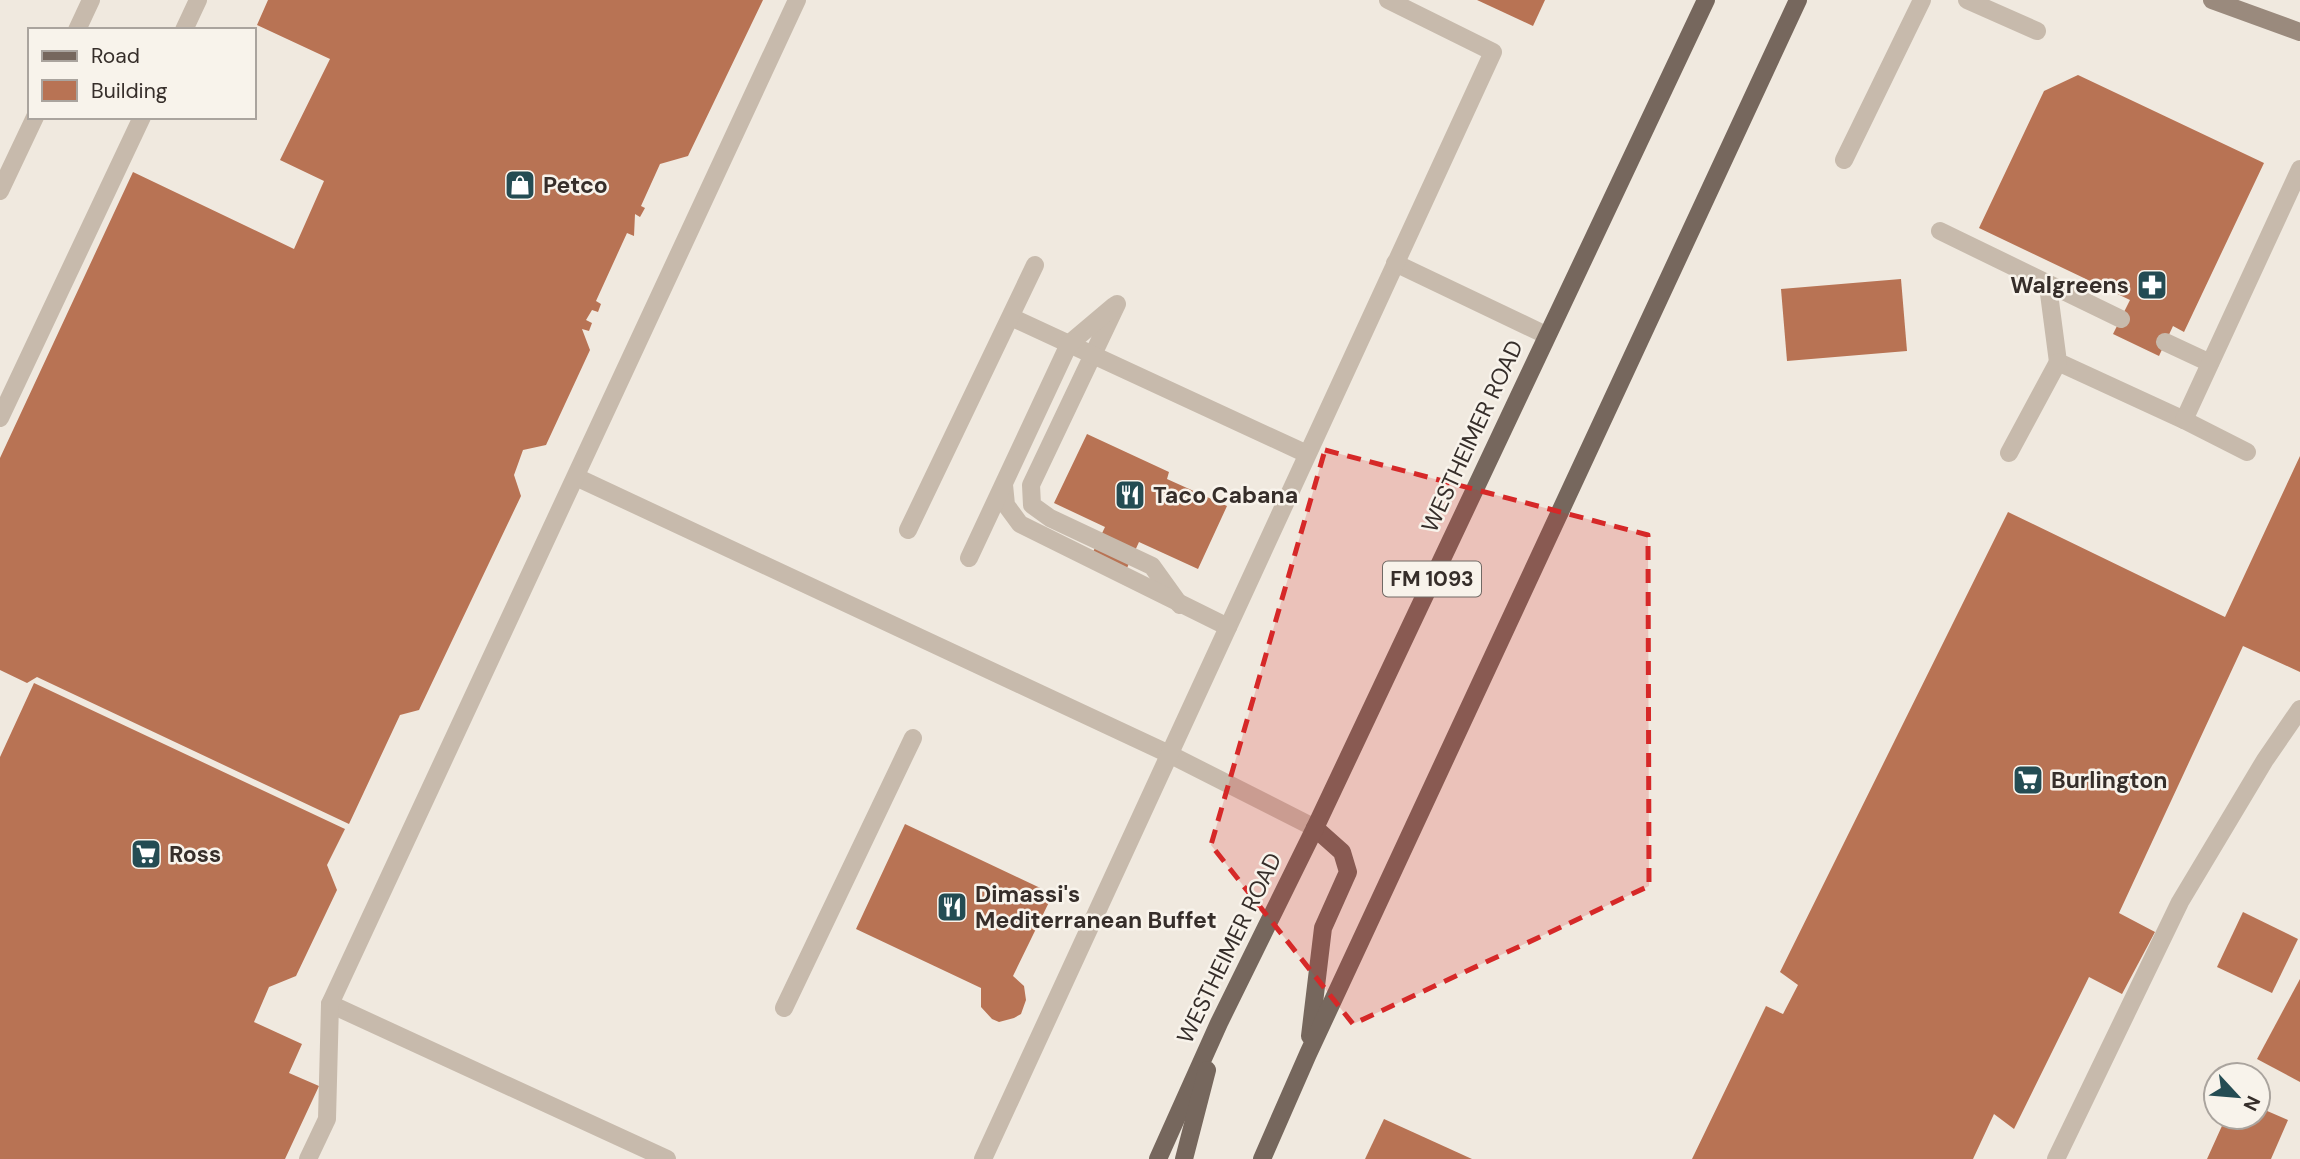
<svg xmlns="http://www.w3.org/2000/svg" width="2300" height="1159" viewBox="0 0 2300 1159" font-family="'DM Sans',sans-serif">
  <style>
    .building { fill: #b87354 }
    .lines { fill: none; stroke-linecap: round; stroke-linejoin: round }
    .service { stroke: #c7baac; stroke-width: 18 }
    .secondary { stroke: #9a8a7d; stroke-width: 18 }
    .primary { stroke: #76675d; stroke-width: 18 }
    .marked { fill: #d62828; fill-opacity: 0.2; stroke: #d62828; stroke-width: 5; stroke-dasharray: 14 9; stroke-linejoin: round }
    .labels { text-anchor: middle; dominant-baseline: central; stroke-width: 5; stroke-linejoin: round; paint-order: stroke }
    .shield { fill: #f8f3eb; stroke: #706964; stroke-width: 2 }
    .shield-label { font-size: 21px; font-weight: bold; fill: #362e2a }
    .poi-label { font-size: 23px; font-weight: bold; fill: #362e2a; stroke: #f8f3eb; text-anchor: start }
    .street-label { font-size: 23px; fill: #362e2a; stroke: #f8f3eb }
  </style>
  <rect width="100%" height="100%" fill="#f0e9df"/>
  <g class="building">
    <polygon points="268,0 763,0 688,156 660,164 641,206 645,208 640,217 635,214 634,236 627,233 596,301 601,304 598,312 592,310 586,320 592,323 589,331 582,329 590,350 546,445 523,450 514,475 521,496 419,710 400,715 349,824 37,677 27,683 0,670 0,458 133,172 294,249 324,181 280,160 330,59 257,25"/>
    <polygon points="1477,0 1545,0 1533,26"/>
    <polygon points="2078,75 2264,163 2184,332 2173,326 2159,356 2113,334 2130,300 1979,228 2044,91"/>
    <polygon points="1901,279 1907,351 1787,361 1781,289"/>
    <polygon points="1087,434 1169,472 1167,479 1227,506 1198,569 1139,542 1127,568 1093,552 1105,527 1054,503"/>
    <polygon points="2300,456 2300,672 2243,646 2119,913 2155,932 2122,994 2089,977 2014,1129 1994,1114 1973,1159 1692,1159 1766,1006 1783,1014 1798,985 1780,972 2008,512 2225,617"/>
    <polygon points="34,683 345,829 327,865 337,890 296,976 269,987 254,1022 302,1044 289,1073 319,1086 285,1159 0,1159 0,757"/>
    <polygon points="905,824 1053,894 1013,976 1024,986 1026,1000 1021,1014 1014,1018 999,1022 992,1019 981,1007 981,988 856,929"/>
    <polygon points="2243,912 2298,939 2272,993 2217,967"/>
    <polygon points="2300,979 2300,1082 2257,1059"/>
    <polygon points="2258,1107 2288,1120 2271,1159 2207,1159 2226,1117 2258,1117"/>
    <polygon points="1384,1119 1472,1159 1365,1159"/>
  </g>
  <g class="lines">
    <g class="service">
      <polyline points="1967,0 2037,31"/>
      <polyline points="77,30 91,0"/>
      <polyline points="184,30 198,0"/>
      <polyline points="1844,160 1922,0"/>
      <polyline points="0,191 35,117"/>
      <polyline points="1940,231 2121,319"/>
      <polyline points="1395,263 1546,335"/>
      <polyline points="2048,286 2058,362 2184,420"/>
      <polyline points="1117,304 1031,485 1032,505 1050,518 1152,566 1180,605"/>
      <polyline points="1011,317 1307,454"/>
      <polyline points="2165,342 2210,363"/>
      <polyline points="0,418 142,117"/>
      <polyline points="2247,452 2184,420 2300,169"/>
      <polyline points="2009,453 2058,362"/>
      <polyline points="576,477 1169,754 1315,828"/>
      <polyline points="1004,485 1006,505 1020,524 1228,627"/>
      <polyline points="908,530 1035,265"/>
      <polyline points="969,558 1069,344 1114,306"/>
      <polyline points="330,1004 667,1159"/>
      <polyline points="784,1008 913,738"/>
      <polyline points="308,1159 327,1119 330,1004 797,0"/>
      <polyline points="983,1159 1493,52 1388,0"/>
      <polyline points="2056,1159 2180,902 2265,760 2300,709"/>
    </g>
    <polyline class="secondary" points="2212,0 2300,32"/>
    <g class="primary">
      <polyline points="1310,1036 1323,928 1348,872 1342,852 1315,828"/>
      <polyline points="1158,1159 1219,1023 1315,828 1706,0"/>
      <polyline points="1184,1159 1207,1070"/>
      <polyline points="1262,1159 1308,1054 1798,0"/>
    </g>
  </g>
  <path class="marked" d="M1325 450 1648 535 1649 886 1353 1024 1211 845Z"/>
  <defs>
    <g id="shop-square" transform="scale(1.575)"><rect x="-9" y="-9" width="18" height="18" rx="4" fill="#244c53" stroke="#f8f3eb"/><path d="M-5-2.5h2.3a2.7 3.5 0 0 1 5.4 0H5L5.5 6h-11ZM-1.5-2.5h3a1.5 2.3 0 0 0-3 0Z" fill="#fff"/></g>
    <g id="pharmacy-square" transform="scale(1.575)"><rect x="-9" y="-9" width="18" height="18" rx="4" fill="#244c53" stroke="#f8f3eb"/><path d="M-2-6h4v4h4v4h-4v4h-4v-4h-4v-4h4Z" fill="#fff"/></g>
    <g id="restaurant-square" transform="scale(1.575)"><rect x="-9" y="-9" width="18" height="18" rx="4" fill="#244c53" stroke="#f8f3eb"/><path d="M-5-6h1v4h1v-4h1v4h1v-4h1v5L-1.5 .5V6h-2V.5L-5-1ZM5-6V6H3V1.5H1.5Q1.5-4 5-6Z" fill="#fff"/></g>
    <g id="supermarket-square" transform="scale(1.575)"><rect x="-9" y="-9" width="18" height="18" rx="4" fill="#244c53" stroke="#f8f3eb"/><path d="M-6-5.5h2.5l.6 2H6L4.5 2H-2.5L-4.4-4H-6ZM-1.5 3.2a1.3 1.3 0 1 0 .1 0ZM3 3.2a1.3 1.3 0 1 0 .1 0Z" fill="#fff"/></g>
  </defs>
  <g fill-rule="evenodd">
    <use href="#shop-square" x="520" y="185"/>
    <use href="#pharmacy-square" x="2152" y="285"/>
    <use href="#restaurant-square" x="1130" y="495"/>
    <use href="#supermarket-square" x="2028" y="780"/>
    <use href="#supermarket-square" x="146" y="854"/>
    <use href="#restaurant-square" x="952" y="907"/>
  </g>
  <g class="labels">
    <rect class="shield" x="1383" y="561.5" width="98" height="35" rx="5"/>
    <g class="shield-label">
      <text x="1432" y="579">FM 1093</text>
    </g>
    <g class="poi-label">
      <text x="543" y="185">Petco</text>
      <text x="2129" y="285" text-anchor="end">Walgreens</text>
      <text x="1153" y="495">Taco Cabana</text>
      <text x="2051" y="780">Burlington</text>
      <text x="169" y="854">Ross</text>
      <text x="975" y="894">Dimassi's<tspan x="975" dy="26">Mediterranean Buffet</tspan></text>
    </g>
    <g class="street-label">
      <text transform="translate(1472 436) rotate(-65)">WESTHEIMER ROAD</text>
      <text transform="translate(1229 948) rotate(-64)">WESTHEIMER ROAD</text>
    </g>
  </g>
  <rect x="28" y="28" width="228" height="91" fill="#f8f3eb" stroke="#aaa49e" stroke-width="2"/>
  <rect x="42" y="51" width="35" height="10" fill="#76675d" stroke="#aaa49e" stroke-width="2"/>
  <text x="91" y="63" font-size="21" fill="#362e2a">Road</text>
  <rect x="42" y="80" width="35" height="21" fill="#b87354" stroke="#aaa49e" stroke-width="2"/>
  <text x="91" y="98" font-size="21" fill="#362e2a">Building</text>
  <g transform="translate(2237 1096) rotate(116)"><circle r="33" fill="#f8f3eb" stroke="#aaa49e" stroke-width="2"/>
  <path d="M0-5L12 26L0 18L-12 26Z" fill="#244c53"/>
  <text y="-10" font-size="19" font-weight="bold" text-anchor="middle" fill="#362e2a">N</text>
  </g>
</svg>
